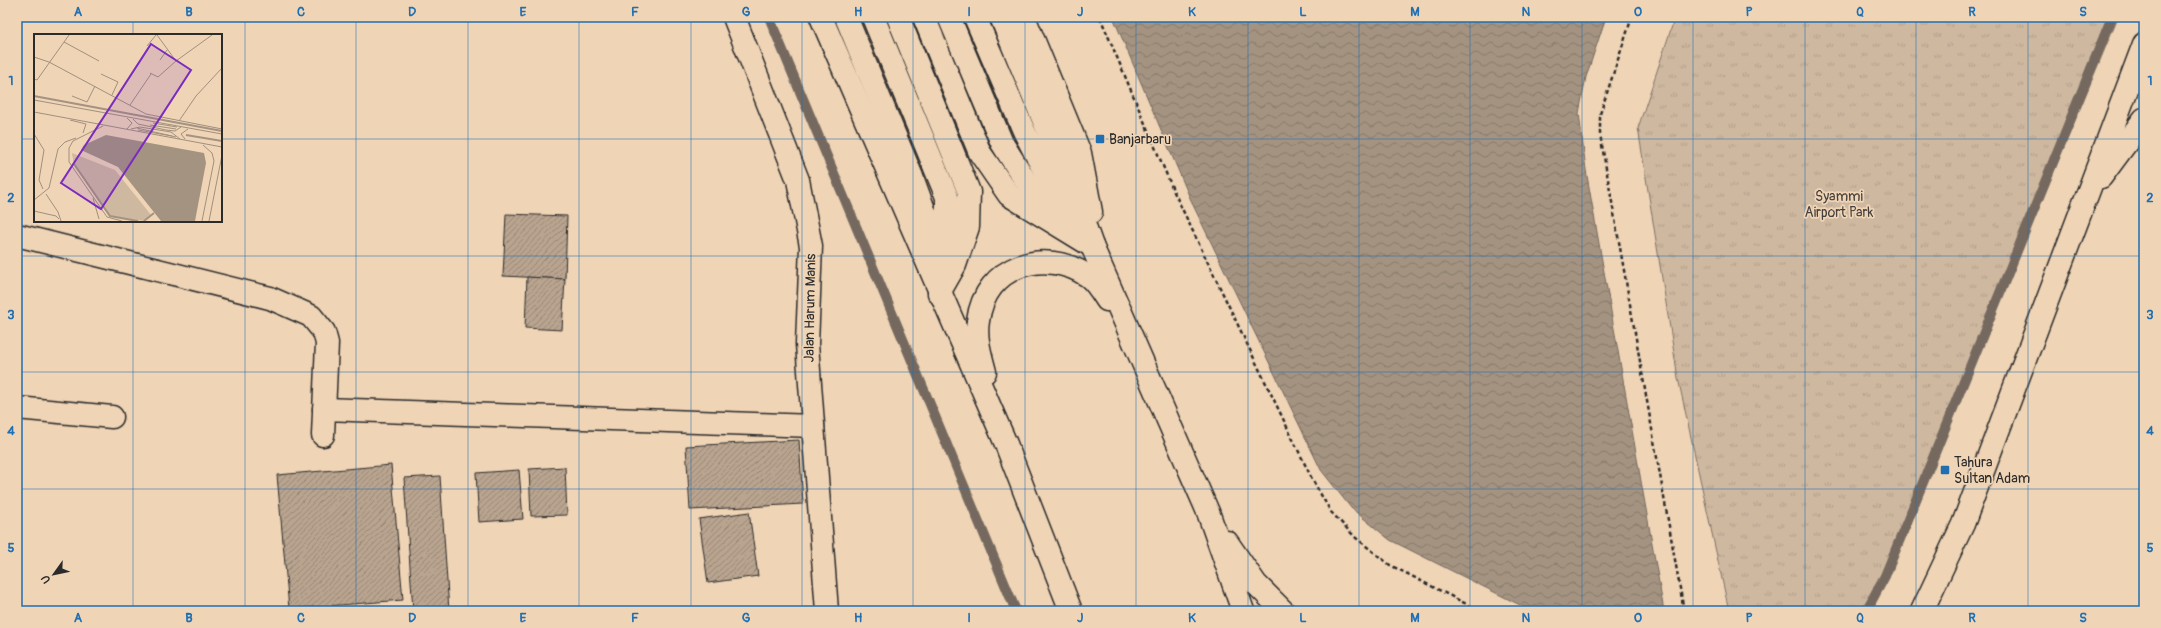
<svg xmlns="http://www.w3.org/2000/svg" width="2161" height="628" viewBox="0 0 2161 628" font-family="Pangolin,sans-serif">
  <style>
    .park { fill: url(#park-tufts); stroke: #7d7266 }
    .water { fill: url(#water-waves); stroke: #74695f }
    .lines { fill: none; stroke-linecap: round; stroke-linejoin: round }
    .stream { stroke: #74695f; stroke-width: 10 }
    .building { fill: url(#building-hatch); stroke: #2b2b2b }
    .minor-casing { stroke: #2b2b2b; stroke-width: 25 }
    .path { stroke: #2b2b2b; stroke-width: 2.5; stroke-dasharray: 4 3; stroke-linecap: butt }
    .minor { stroke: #efd4b6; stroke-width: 22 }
    .grid { fill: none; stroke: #1f6fb2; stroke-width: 1; stroke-opacity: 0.55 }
    .poi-dot { fill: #1f6fb2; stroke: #efd4b6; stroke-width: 1.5 }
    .labels { text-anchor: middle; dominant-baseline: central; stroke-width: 3.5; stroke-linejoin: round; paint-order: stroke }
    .poi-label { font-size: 14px; fill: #2b2b2b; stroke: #efd4b6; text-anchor: start }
    .park-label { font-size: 14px; fill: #44403d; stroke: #efd4b6 }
    .street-label { font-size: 14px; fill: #2b2b2b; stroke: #efd4b6 }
    .inset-river { fill: none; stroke: #a49381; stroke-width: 2 }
    .inset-road { fill: none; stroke: #a1907e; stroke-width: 1 }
    .view { fill: #7b2cbf; fill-opacity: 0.15; stroke: #7b2cbf; stroke-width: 2 }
    .inset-edge { fill: none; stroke: #2b2b2b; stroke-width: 2 }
    .neatline { fill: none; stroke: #1f6fb2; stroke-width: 1.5 }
    .grid-label { font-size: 13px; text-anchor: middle; font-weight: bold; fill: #1f6fb2 }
  </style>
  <defs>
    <pattern id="park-tufts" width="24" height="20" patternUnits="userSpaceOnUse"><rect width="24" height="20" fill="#cfb8a0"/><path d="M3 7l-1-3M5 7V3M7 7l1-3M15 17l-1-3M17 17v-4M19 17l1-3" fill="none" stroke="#b29e8a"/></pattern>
    <pattern id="water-waves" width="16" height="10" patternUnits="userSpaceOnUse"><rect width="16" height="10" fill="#a49381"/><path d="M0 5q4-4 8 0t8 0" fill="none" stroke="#86786a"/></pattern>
    <pattern id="building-hatch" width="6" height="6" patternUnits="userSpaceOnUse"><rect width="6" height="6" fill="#b9a48f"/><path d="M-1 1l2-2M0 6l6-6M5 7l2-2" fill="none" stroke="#978675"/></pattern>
  </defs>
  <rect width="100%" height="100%" fill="#efd4b6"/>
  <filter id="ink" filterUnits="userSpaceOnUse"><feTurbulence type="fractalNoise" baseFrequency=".025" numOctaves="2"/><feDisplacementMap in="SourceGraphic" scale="8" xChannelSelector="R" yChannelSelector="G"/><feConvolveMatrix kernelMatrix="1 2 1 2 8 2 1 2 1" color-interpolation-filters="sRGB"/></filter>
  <g filter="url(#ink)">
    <polygon class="park" points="1675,17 2118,17 1872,611 1729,611 1678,378 1638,128"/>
    <polygon class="water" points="1113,17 1606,17 1586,77 1579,113 1586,170 1664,611 1532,611 1390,540 1351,508 1321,470 1193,205"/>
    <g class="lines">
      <g class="stream">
        <polyline points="769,17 1016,611"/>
        <polyline points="1866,611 1885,576 2112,17"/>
      </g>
    </g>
    <g class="building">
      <polygon points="506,214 567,216 565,279 503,276"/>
      <polygon points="527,277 565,279 562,330 525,328"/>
      <polygon points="799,440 803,504 690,510 686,446"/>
      <polygon points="391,465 403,600 289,609 277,475"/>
      <polygon points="565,467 567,515 531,516 529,469"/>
      <polygon points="519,470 523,519 479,522 476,473"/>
      <polygon points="440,476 449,611 413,611 404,478"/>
      <polygon points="749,512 758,576 708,583 699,519"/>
    </g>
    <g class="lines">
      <g class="minor-casing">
        <g id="minor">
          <polyline points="734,17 798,180 811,246 807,344 827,611"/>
          <polyline points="821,17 1006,444 1071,611"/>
          <polyline points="846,17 912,177 931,229 936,266"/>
          <polyline points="873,17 947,197 947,233 944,262"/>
          <polyline points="898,17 969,192 968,227 955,265 939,293"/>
          <polyline points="924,17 980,153 1009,195 1092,246"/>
          <polyline points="949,17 1002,143 1025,180 1073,224"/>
          <polyline points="975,17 1024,131 1043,168 1068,203"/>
          <polyline points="1001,17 1070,184 1092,246 1208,512 1243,611"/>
          <polyline points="1024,17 1080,153 1091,212"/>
          <polyline points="2101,177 2144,119"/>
          <polyline points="17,235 270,298 311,316 324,332 327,343 323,435"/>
          <path d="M985 372C981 356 975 338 978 321 985 265 1044 247 1088 276 1095 281 1102 292 1107 300"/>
          <polyline points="17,408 112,417"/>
          <polyline points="324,409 813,426"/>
          <polyline points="1227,542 1256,584 1283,611"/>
          <polyline points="1922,611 1963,524 2144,44"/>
        </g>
      </g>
      <g class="path">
        <polyline points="1100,17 1174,192 1312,479 1331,512 1356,538 1390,565 1480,611"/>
        <polyline points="1632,17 1600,114 1600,134 1684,611"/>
      </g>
      <use href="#minor" class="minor"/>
    </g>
  </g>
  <path class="grid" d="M133 17V35M245 17V611M356 17V611M468 17V611M579 17V611M691 17V611M802 17V611M913 17V611M1025 17V611M1136 17V611M1248 17V611M1359 17V611M1470 17V611M1582 17V611M1693 17V611M1805 17V611M1916 17V611M2028 17V611M17 139H35M221 139H2144M133 221V611M17 256H2144M17 372H2144M17 489H2144"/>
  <g class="poi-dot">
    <rect x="1095" y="134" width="10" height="10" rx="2"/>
    <rect x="1940" y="465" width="10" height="10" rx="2"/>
  </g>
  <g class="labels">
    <g class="poi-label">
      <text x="1109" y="139">Banjarbaru</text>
      <text x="1954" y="462">Tahura<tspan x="1954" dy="16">Sultan Adam</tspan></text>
    </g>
    <g class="park-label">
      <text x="1839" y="196">Syammi<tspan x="1839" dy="16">Airport Park</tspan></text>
    </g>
    <g class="street-label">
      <text transform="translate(810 308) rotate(-89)">Jalan Harum Manis</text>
    </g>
  </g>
  <g transform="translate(34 34)">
    <rect width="188" height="188" fill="#efd4b6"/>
    <path d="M38 119 81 136 117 181 110 187 75 182 40 131Z" fill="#cfb8a0"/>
    <path d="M72 101 170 119 172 129 161 187H127L84 133 47 116 50 111Z" fill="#a49381"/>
    <path class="inset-river" d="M0 62 188 97M152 101 188 107M40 130 76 182 104 187M110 187 120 179"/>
    <path class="inset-road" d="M30 8 65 27M113 12 122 1M0 23 15 28 112 80 188 95M126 26 133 16M142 27 178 1M116 39 124 43 142 27 123 1M67 40 84 48 78 61M0 45 3 46 35 1M38 62 53 68 61 52M0 66 188 100M96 71 117 40M0 78 188 113M93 84 98 89 93 95M99 85 104 90 132 96 141 97 147 93M36 86 52 90 49 99M145 87 162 62 188 34M119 89 143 93M116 91 142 95M69 92 39 107 35 114V128L73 183 88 187M103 94 142 103M97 95 106 93 137 98 146 105M104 96 138 102M0 100 10 116 5 146 9 155M151 105 147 100 154 95M12 160 24 178 27 187M59 164 65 185M0 166 15 154 24 115 31 108 42 104M0 177 22 182 25 185M168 187 180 127 178 119 169 111M175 187 188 121"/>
    <path class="view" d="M117 10 157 36 67 175 27 149Z"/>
    <rect width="188" height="188" class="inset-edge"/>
  </g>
  <rect width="2161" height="628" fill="none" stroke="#efd4b6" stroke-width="44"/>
  <g transform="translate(54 574) rotate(237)" stroke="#efd4b6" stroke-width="3" paint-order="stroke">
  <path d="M0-3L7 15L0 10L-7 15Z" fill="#2b2b2b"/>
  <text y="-6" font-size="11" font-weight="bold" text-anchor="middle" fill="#2b2b2b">U</text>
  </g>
  <rect x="22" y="22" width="2117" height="584" class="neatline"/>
  <g class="grid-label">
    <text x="78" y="16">A</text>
    <text x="189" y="16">B</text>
    <text x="301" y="16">C</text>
    <text x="412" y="16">D</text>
    <text x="523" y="16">E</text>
    <text x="635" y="16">F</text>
    <text x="746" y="16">G</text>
    <text x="858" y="16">H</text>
    <text x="969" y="16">I</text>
    <text x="1080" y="16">J</text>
    <text x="1192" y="16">K</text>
    <text x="1303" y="16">L</text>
    <text x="1415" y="16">M</text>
    <text x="1526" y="16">N</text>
    <text x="1638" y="16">O</text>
    <text x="1749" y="16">P</text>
    <text x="1860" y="16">Q</text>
    <text x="1972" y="16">R</text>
    <text x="2083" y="16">S</text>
    <text x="11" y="85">1</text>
    <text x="2150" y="85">1</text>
    <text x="11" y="202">2</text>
    <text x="2150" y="202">2</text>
    <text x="11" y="319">3</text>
    <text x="2150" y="319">3</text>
    <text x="11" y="435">4</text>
    <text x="2150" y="435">4</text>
    <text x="11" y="552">5</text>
    <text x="2150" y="552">5</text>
    <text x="78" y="622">A</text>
    <text x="189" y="622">B</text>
    <text x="301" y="622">C</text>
    <text x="412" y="622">D</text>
    <text x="523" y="622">E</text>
    <text x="635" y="622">F</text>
    <text x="746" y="622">G</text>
    <text x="858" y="622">H</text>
    <text x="969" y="622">I</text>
    <text x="1080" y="622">J</text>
    <text x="1192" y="622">K</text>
    <text x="1303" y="622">L</text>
    <text x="1415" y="622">M</text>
    <text x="1526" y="622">N</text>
    <text x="1638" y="622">O</text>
    <text x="1749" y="622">P</text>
    <text x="1860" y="622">Q</text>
    <text x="1972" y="622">R</text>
    <text x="2083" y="622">S</text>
  </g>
</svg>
